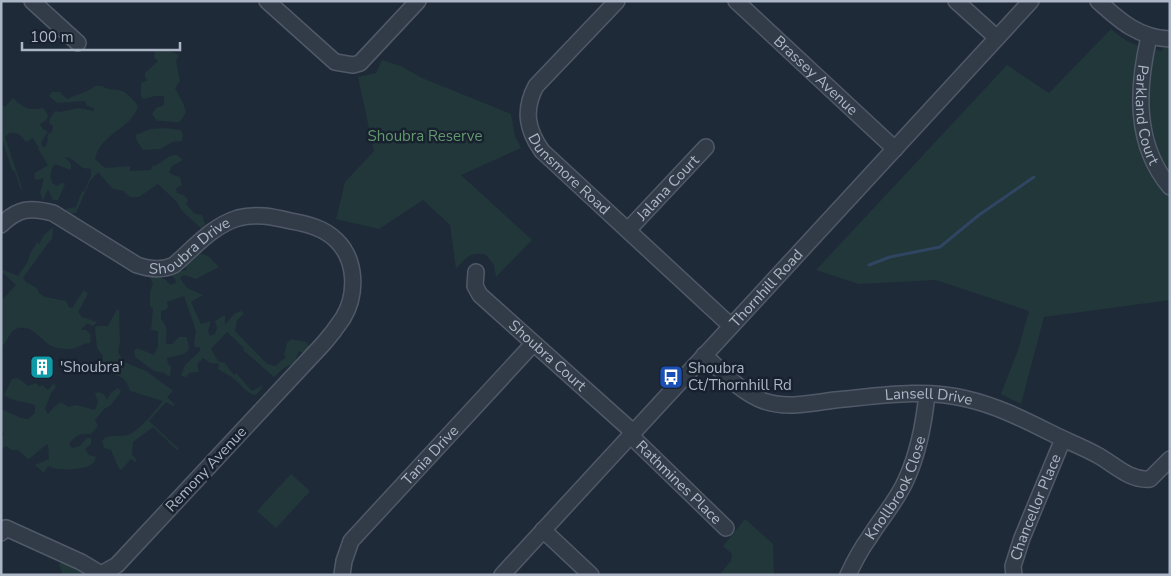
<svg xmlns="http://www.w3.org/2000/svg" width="1171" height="576" viewBox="0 0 1171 576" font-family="'Nunito Sans',sans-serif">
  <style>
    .green { fill: #21373a }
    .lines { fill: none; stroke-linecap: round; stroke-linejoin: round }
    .stream { stroke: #304561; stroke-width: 3 }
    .minor-casing { stroke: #505967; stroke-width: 18 }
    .minor { stroke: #323c49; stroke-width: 15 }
    .labels { text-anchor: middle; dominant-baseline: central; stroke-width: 5; stroke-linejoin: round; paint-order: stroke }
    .street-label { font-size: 15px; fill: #acb6c6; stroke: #18212e }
    .park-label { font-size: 15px; fill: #63986f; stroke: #18212e }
    .poi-label { font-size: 15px; fill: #acb6c6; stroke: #18212e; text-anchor: start }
  </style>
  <rect width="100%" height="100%" fill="#1f2a39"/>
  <g class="green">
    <path d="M1111 29C1129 45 1139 46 1161 51L1164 47H1170V300L1044 317 1021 404 1001 394 1018 350 1029 311 936 280 859 284 816 270 1007 65 1049 93Z"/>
    <path d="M165 49 179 55 176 61 180 81 175 88 183 103 186 112 180 122C172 123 166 120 157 121L152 114 156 108 164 105V96H155L143 99 141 96V83L148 80 145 78V73L158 61 154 57 155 50Z"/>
    <path d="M382 60 401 66 422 78 511 114 515 136 521 148 461 175 532 240 496 277 494 265 486 255C470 251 466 258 456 269L450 225 423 200 379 229 336 219 345 182 374 151 358 77 376 73Z"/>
    <path d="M95 86H102C109 90 111 89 118 90 128 92 132 99 138 106 132 129 101 132 95 159L105 168 130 166V171L151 170 152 166C162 165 166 154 177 155L183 160 172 166 169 172 173 175 180 177 182 185 176 188 177 193 184 195 188 200 186 204 195 214 202 215 205 224 201 228 182 211 177 202 158 184 139 197H130L123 191 113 189 98 172 90 181 76 213 68 214 66 209 76 207 82 191 84 192 91 176V169L83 168 70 158 65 157 71 164V170L55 164C50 171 49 176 53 184L57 186 61 183 65 184 58 200H53L48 189 43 201 40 193 44 178 36 180 34 178 35 173 48 165 38 149 39 148 33 138 26 142C21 135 17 132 9 133L5 137 22 188 21 190 15 172 12 170 3 142H1V105L5 107 13 98C24 108 27 111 43 108L48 115 46 120 40 124 42 128 48 132 41 142 43 148 46 146 48 139 47 137 49 133 52 132 53 126 49 123 50 118 55 111 60 112 78 108 94 111V108L87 106 85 101 57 103 49 96 52 92H60L67 99C77 94 87 93 95 86Z"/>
    <polygon points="164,128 181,130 183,135 182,141 173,142 160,149 143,150 137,141 135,135 151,129"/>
    <path d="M53 227 52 239C49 241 28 271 23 278L26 282 37 288 39 293 45 297 66 301 69 307 72 308 84 290 88 294 78 312 82 317 97 322 93 326 87 323 81 330H86L91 335 90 343C84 343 81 346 75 348 70 350 57 349 52 346 41 341 34 325 19 328 8 330 9 342 1 347V301L16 285 3 273 1 275V269L18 276 28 261 30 254 37 242 39 244 44 235Z"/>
    <path d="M199 253 208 256 219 267 196 279 184 275 180 278 187 288 203 295 191 302 201 324 211 321 208 331 210 336 215 334 217 328 215 321 225 315V325L234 314 241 311 244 313 237 320 235 331 267 364 275 366 286 357 284 354 287 343 291 339 306 342 311 348 306 354 299 351 294 363 284 368 274 377 243 350 244 348 227 332 211 349 218 361 225 363 234 375 236 373 252 391 261 386 263 387 256 395C246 394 241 384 233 378 228 374 223 373 218 369L219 364 210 363 203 358 197 364 199 372 189 373 186 377 181 376 185 365 200 351V347H195L194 342 196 331 184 296 167 302 168 307 165 310 161 311V319C169 327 166 335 166 344H172L179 337H187L189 349 184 354 167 358 168 363 171 367 170 377 164 373 154 371 135 357 134 351 137 348 154 355 158 346V331L151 330 153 308 150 307V292L153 283 150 278 152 274 159 272 160 277 166 280 170 285 176 283 175 279 171 275 173 270 178 268 182 271 186 270 185 263 194 254Z"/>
    <path d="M119 309 120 343 118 352 124 362 146 371 172 390V392L167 397 175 405 173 406 166 402 149 421 179 449 177 450 153 427 133 442 132 454 137 461 135 462 131 459 121 470 118 467 111 450 104 448 102 441C108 432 123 439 132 433 144 425 154 412 163 401L130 391C124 371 115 378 101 369L103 356 97 348 95 327 98 326H108L116 311Z"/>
    <path d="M18 378 28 386 36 383 40 387 42 385 48 390 54 383 56 387 51 393 45 409 48 414 55 406 61 402 68 407 76 405 95 410 98 402 95 393 99 392 104 394 107 400 111 393 118 388 121 392 110 406 105 408 95 420 98 426 91 434C81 433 75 435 69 444L72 448 80 446 87 438H91V444L85 449 89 455 96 457C95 461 93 464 89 466 80 470 55 471 48 466L44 473 35 465 49 459 48 444C40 448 36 455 28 459L18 450H12L6 446 1 449V439L4 434 1 431V409L21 418 28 419 35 413V405C24 401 14 402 4 395L12 379Z"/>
    <polygon points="291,474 310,491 276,528 257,511"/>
    <polygon points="745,519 773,544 774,575 719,575 731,561 732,554 723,546"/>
    <polygon points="63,557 82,568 90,575 63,575 59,565"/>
  </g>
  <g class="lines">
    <polyline class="stream" points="869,265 890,257 940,247 979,215 1034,177"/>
    <g class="minor-casing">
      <g id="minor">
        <polyline points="32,1 78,43"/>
        <polyline points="267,1 335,62 353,65 360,63 418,1"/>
        <path id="s1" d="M617 1 536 86C523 110 527 130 542 151L731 326"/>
        <path id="s2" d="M736 1 895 149"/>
        <polyline points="956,1 997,38"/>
        <path d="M1098 1C1120 21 1139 38 1170 39"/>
        <path id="s3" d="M1149 37C1137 88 1134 144 1170 187"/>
        <path id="s4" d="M1 225C18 208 30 207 53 213L137 265C149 269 162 271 174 265 194 248 212 226 238 218 256 213 273 217 291 221 307 224 324 228 336 240 357 260 357 295 343 318 337 327 331 335 324 343L117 565 101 574 81 562 6 528 1 533"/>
        <path id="s5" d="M628 230 706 147"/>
        <path id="s6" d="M476 272 475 286 480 295 633 432"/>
        <path id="s7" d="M704 355C722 371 741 393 764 401 786 409 813 403 835 400 878 396 925 388 967 399 998 406 1027 421 1055 435 1069 442 1085 448 1099 456 1115 465 1130 481 1150 479L1170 459"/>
        <path id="s8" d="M630 435 726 528"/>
        <polyline points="543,530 591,575"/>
        <path id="s9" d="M342 575 344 561 351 541 533 344"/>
        <path id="s10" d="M502 575 1031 1"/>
        <path id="s11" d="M848 575C854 562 861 549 869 538 881 518 897 501 906 480 919 452 924 423 927 394"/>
        <path id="s12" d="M1014 575 1013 566 1022 538 1063 439"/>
      </g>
    </g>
    <use href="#minor" class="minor"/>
  </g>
  <defs>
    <g id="building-square" transform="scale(1.25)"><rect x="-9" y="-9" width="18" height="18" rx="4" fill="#0f9aa8" stroke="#18212e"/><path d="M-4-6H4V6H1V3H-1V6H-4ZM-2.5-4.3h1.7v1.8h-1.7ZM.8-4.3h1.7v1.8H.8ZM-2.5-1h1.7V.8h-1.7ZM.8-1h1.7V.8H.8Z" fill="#fff"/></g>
    <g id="bus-square" transform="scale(1.25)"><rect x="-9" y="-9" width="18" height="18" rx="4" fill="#1a4fb4" stroke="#18212e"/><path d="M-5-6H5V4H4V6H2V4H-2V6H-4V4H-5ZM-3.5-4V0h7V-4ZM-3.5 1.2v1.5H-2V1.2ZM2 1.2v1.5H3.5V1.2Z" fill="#fff"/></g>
  </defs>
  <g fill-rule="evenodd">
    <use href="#building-square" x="42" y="367"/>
    <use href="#bus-square" x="671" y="377"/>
  </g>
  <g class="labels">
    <g class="street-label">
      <text stroke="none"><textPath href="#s2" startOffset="109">Brassey Avenue</textPath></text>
      <text stroke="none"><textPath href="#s3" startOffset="79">Parkland Court</textPath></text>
      <text stroke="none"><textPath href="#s1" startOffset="222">Dunsmore Road</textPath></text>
      <text stroke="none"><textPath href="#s5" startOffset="58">Jalana Court</textPath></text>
      <text stroke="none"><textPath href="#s4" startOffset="216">Shoubra Drive</textPath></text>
      <text stroke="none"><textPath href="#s10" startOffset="390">Thornhill Road</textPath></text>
      <text stroke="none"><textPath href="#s6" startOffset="115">Shoubra Court</textPath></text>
      <text stroke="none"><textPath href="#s7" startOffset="242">Lansell Drive</textPath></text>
      <text stroke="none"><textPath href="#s9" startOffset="152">Tania Drive</textPath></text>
      <text transform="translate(206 469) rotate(-47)">Remony Avenue</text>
      <text stroke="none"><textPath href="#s8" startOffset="68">Rathmines Place</textPath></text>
      <text stroke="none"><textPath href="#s11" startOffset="100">Knollbrook Close</textPath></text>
      <text stroke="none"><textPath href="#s12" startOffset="72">Chancellor Place</textPath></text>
    </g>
    <g class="park-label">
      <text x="425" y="136">Shoubra Reserve</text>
    </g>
    <g class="poi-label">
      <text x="60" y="367">'Shoubra'</text>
      <text x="688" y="368">Shoubra<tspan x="688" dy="17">Ct/Thornhill Rd</tspan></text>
    </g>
  </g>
  <rect width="1171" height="576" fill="none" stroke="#acb6c6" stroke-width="5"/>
  <path d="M22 42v8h158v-8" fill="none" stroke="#acb6c6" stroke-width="2.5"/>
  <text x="30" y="42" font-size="15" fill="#acb6c6" stroke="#18212e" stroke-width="4" paint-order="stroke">100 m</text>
</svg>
